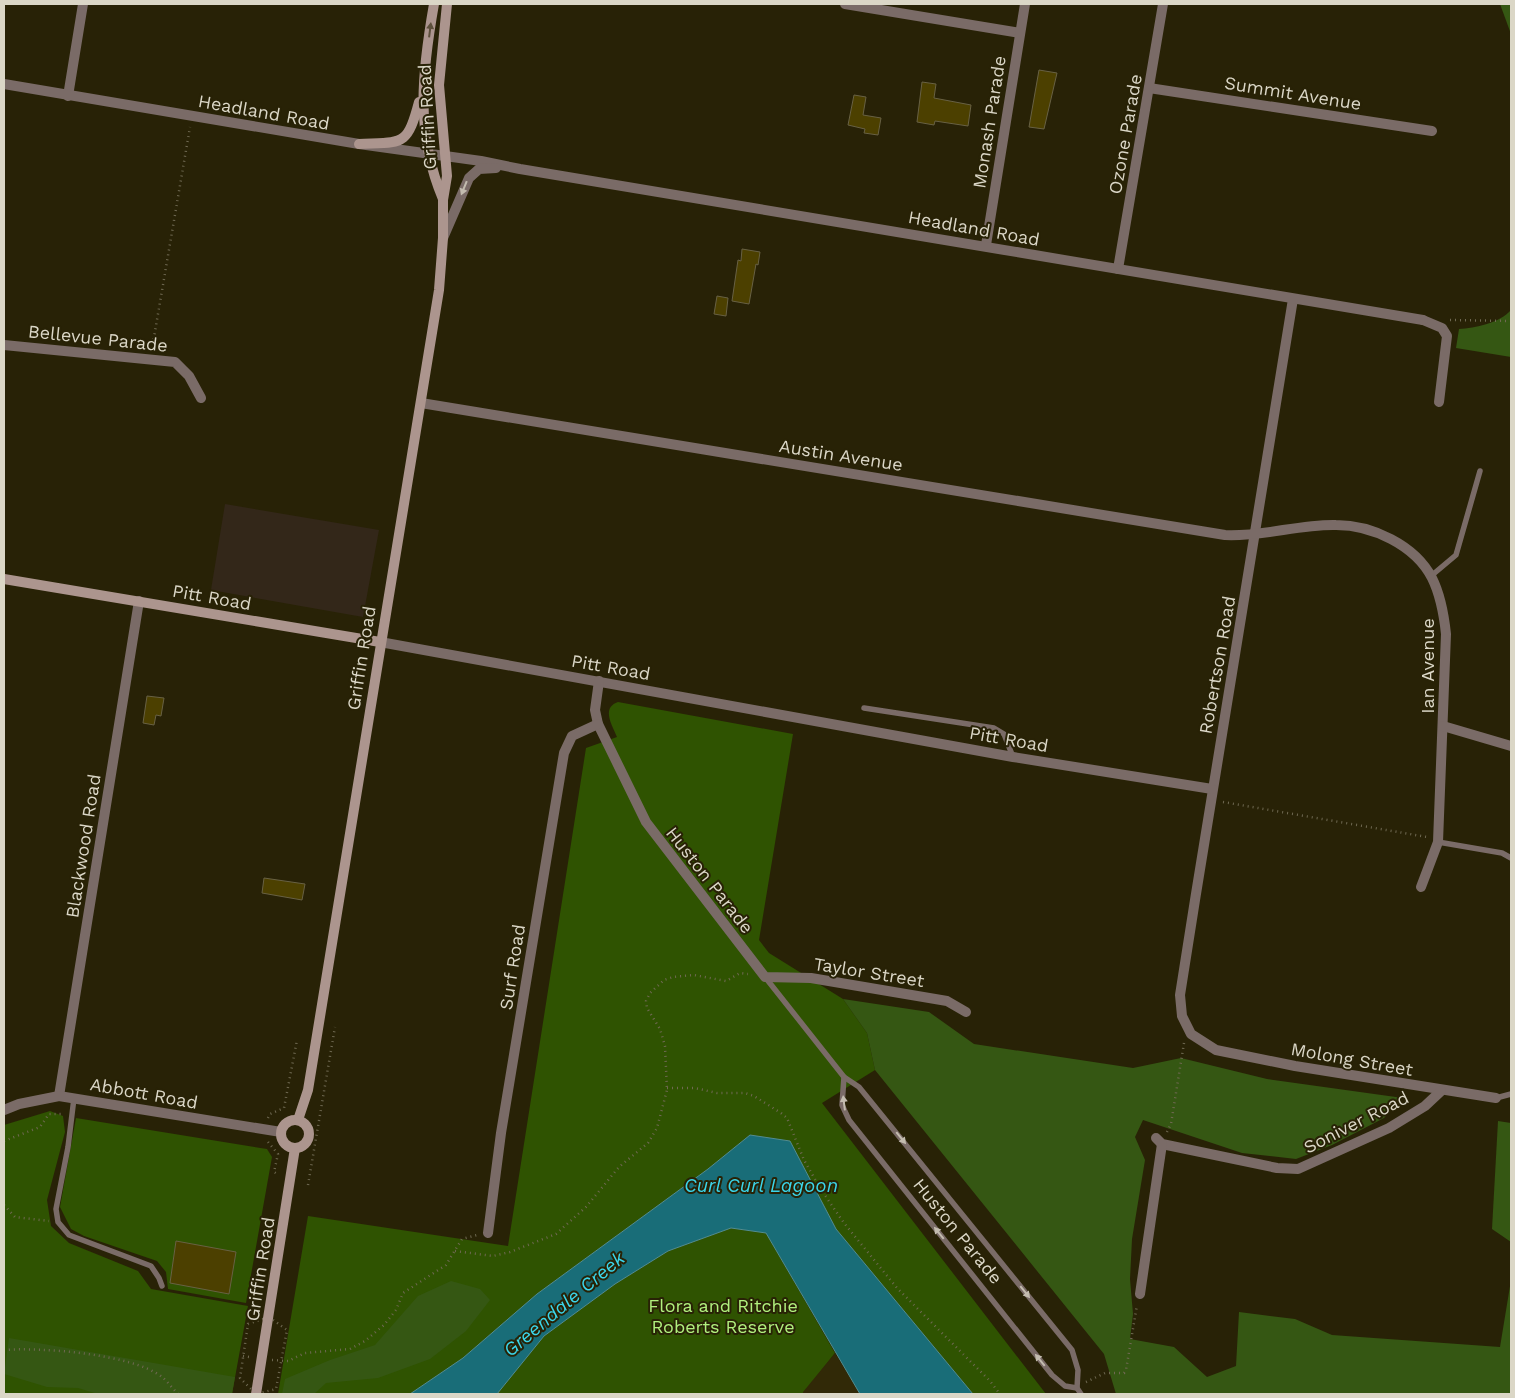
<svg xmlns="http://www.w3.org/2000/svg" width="1515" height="1398" viewBox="0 0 1515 1398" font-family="'Work Sans',sans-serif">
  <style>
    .commercial { fill: #332719 }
    .green { fill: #2f5301 }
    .forest { fill: #355713 }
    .sand { fill: #312907 }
    .water { fill: #196d78; stroke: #538d90 }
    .building { fill: #4c4000; stroke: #686144 }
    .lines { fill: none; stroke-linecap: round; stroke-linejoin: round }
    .path { stroke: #6f6952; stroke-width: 2.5; stroke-dasharray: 1 4; stroke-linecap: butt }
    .service { stroke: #7a6b67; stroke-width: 5.5 }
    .minor { stroke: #7a6b67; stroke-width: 10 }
    .tertiary { stroke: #7a6b67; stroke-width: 10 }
    .secondary { stroke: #ac958e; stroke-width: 10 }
    .oneway { fill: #5d503c }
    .oneway2 { fill: #c3bcaf }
    .labels { text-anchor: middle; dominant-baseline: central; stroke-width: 4; stroke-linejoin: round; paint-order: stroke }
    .street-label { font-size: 18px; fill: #dbd7c7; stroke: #282206 }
    .park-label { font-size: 18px; fill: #b1f07e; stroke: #282206 }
    .water-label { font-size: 19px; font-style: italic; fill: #3bd6eb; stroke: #282206 }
  </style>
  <rect width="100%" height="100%" fill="#282206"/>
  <polygon class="commercial" points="225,504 379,530 363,617 211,590"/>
  <g class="green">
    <path d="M618 702 793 734 759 940 769 953 843 999 867 1033 875 1070 822 1103 1046 1394H973L836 1229 790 1141 750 1135 708 1169 537 1294 463 1358 410 1394H278L308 1216 508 1246 586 748 617 737C612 725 601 708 618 702Z"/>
    <polygon points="50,1111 63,1116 65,1132 47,1200 51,1226 69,1243 138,1271 151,1289 248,1306 232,1394 4,1394 4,1125"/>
    <polygon points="76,1118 267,1149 272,1157 246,1303 168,1289 166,1272 157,1261 84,1236 71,1229 60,1207"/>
    <polygon points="731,1228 766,1233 835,1353 803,1394 497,1394 544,1336 615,1284 668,1251"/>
  </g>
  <g class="forest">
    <polygon points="1500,4 1511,4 1511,34"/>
    <path d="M1511 310V357L1456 348 1459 329C1475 328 1500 323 1511 310Z"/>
    <polygon points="843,999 929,1012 974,1044 1133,1068 1181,1058 1267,1079 1403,1098 1384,1118 1332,1145 1296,1159 1242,1153 1143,1120 1135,1137 1145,1160 1132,1239 1130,1279 1133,1314 1130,1339 1174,1347 1207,1377 1236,1366 1239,1312 1295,1319 1332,1335 1500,1347 1511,1280 1511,1394 1116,1394 1104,1354 875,1070 867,1033"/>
    <polygon points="1498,1121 1511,1123 1511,1242 1492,1229"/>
    <polygon points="451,1281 480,1289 490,1300 466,1331 430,1359 378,1378 326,1383 314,1394 282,1394 285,1379 330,1360 375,1345 418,1296"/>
    <polygon points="9,1338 235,1377 232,1394 98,1394 78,1388 47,1387 4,1374"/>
  </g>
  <polygon class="sand" points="835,1353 860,1394 803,1394 803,1392"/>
  <polygon class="water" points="750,1135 790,1141 836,1229 973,1394 860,1394 766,1233 731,1228 668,1251 615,1284 544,1336 497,1394 410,1394 463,1358 537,1294 708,1169"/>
  <g class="building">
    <polygon points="1039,70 1057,73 1044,129 1029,127"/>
    <polygon points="922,82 936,84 934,98 971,105 968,126 935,121 934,125 917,122"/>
    <polygon points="854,95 866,97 863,115 881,118 878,135 864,133 865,129 848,125"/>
    <polygon points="742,249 760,252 758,265 756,264 749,304 732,301 738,260 741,261"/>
    <polygon points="717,296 728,298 726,316 714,314"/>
    <polygon points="147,696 164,698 161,716 156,715 154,725 143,723"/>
    <polygon points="264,878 305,884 302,900 262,893"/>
    <polygon points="176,1241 236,1252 229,1294 170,1283"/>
  </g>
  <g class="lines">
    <g class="path">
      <polyline points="1450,320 1511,321"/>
      <polyline points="152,349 190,127"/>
      <polyline points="1223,802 1427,837"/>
      <polyline points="667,1088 695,1088 717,1093 745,1093 754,1096 781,1113 787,1118 804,1160 820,1188 844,1223 897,1288 990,1381 1000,1394"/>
      <polyline points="268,1118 270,1114 284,1108 297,1040"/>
      <polyline points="1167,1132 1171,1124 1184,1043"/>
      <polyline points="4,1141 40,1127 49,1114 63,1114"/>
      <polyline points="268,1142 278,1154 274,1172 279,1175"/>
      <polyline points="308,1185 335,1027"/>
      <polyline points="4,1205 15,1217 49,1221"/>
      <polyline points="455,1251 493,1256 510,1252 556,1234 586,1207 619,1167 648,1143 657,1128 667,1090 665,1046 660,1029 647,1008 646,1001 650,993 664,980 673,977 694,975 726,981 740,973 748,974"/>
      <polygon points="269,1317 287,1330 276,1389 256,1394 240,1378 248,1324"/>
      <path d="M4 1350C41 1347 133 1354 162 1377 168 1382 173 1389 178 1394"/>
      <polyline points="243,1356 249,1357"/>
      <polyline points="272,1360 288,1361 305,1353 350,1349 365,1341 384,1325 396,1310 403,1293 446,1265 462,1239 477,1235"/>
      <polyline points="1086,1382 1105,1373 1124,1373 1126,1370 1137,1305"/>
    </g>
    <g class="service">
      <polyline points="1431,576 1456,555 1480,471"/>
      <polyline points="864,708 994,728 1004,734 1013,757"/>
      <polyline points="1438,842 1502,853 1511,858"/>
      <polyline points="765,977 844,1077 859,1087 1072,1350 1078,1370 1077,1388 1081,1394"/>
      <polyline points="844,1077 842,1105 849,1120 1052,1375 1065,1386 1077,1388"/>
      <polyline points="74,1098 68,1147 56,1209 58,1222 69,1235 151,1266 159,1278 162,1286"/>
      <polyline points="1496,1098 1511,1094"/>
    </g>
    <g class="minor">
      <polyline points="845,4 1020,33"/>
      <polyline points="1149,88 1432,131"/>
      <polyline points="68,96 83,4"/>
      <polyline points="986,245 1025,4"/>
      <polyline points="1118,269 1163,4"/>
      <path d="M1293 299C1257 532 1216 763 1180 995L1182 1016 1191 1034 1216 1050 1295 1066 1496 1098"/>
      <polyline points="1423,320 1442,328 1447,336 1439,402"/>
      <polyline points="4,345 175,362 189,376 201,398"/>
      <path d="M421 403 1225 535C1263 537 1299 524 1336 525 1372 525 1415 545 1432 578 1441 596 1444 615 1446 634L1438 842 1421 887"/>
      <polyline points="380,642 1013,757 1212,789"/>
      <polyline points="599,681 595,710 598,724 646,822 765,977 811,978 947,1001 966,1012"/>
      <polyline points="1443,726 1511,746"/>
      <polyline points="59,1096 139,601"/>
      <polyline points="4,1110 19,1104 59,1096 281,1132"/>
      <polyline points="1156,1138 1162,1144 1277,1168 1298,1169 1389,1128 1425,1106 1441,1091"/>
      <polyline points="488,1233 501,1133 564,753 572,736 598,724"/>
      <polyline points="1140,1294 1162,1144"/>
    </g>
    <g class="tertiary">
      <polyline points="4,84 359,144 481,161 520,169 1423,320"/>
      <polyline points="443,238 469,178 479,169 496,168"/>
    </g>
    <g class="secondary">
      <path d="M434 4C422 72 415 133 443 199"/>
      <path d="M359 144C403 142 407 147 419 102"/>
      <polyline points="4,579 380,642"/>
      <polyline points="298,1120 308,1090 439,290 443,238 443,200 447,176 439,85 447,4"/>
      <circle cx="295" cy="1134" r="14"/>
      <polyline points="256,1394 295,1148"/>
    </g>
  </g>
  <defs><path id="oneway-solid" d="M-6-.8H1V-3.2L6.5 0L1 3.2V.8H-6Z" transform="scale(1.25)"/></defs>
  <use class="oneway" href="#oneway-solid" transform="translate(430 30) rotate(-83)"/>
  <g class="oneway2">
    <use href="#oneway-solid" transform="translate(464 188) rotate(112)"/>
    <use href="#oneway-solid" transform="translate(844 1103) rotate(-97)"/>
    <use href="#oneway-solid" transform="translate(901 1138) rotate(51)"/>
    <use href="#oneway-solid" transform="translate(939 1233) rotate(-129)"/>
    <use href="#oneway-solid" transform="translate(1025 1292) rotate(51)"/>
    <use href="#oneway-solid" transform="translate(1040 1360) rotate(-129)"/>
  </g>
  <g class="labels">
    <g class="street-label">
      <text transform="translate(1293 93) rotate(9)">Summit Avenue</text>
      <text transform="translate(264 112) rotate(10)">Headland Road</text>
      <text transform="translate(427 117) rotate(-93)">Griffin Road</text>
      <text transform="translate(989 122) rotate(-81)">Monash Parade</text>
      <text transform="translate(1125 134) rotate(-80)">Ozone Parade</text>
      <text transform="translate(974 228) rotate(10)">Headland Road</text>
      <text transform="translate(98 338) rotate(6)">Bellevue Parade</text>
      <text transform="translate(841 455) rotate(9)">Austin Avenue</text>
      <text transform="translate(212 597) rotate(10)">Pitt Road</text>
      <text transform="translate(361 658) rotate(-81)">Griffin Road</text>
      <text transform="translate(1217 665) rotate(-80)">Robertson Road</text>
      <text transform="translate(1427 666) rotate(-90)">Ian Avenue</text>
      <text transform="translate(611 667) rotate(10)">Pitt Road</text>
      <text transform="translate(1009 739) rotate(10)">Pitt Road</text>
      <text transform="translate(83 846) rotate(-81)">Blackwood Road</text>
      <text transform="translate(710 880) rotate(52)">Huston Parade</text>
      <text transform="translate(512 967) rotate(-81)">Surf Road</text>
      <text transform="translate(869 972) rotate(9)">Taylor Street</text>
      <text transform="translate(1352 1059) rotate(10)">Molong Street</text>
      <text transform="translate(144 1093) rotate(10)">Abbott Road</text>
      <text transform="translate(1356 1122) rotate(-27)">Soniver Road</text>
      <text transform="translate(958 1231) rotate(51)">Huston Parade</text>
      <text transform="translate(260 1269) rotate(-81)">Griffin Road</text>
    </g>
    <g class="park-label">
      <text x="723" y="1305">Flora and Ritchie<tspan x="723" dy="21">Roberts Reserve</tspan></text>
    </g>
    <g class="water-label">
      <text x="761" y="1185">Curl Curl Lagoon</text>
      <text transform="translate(564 1304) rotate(-40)">Greendale Creek</text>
    </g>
  </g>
  <rect width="1515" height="1398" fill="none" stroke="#dbd7c7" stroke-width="10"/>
</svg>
